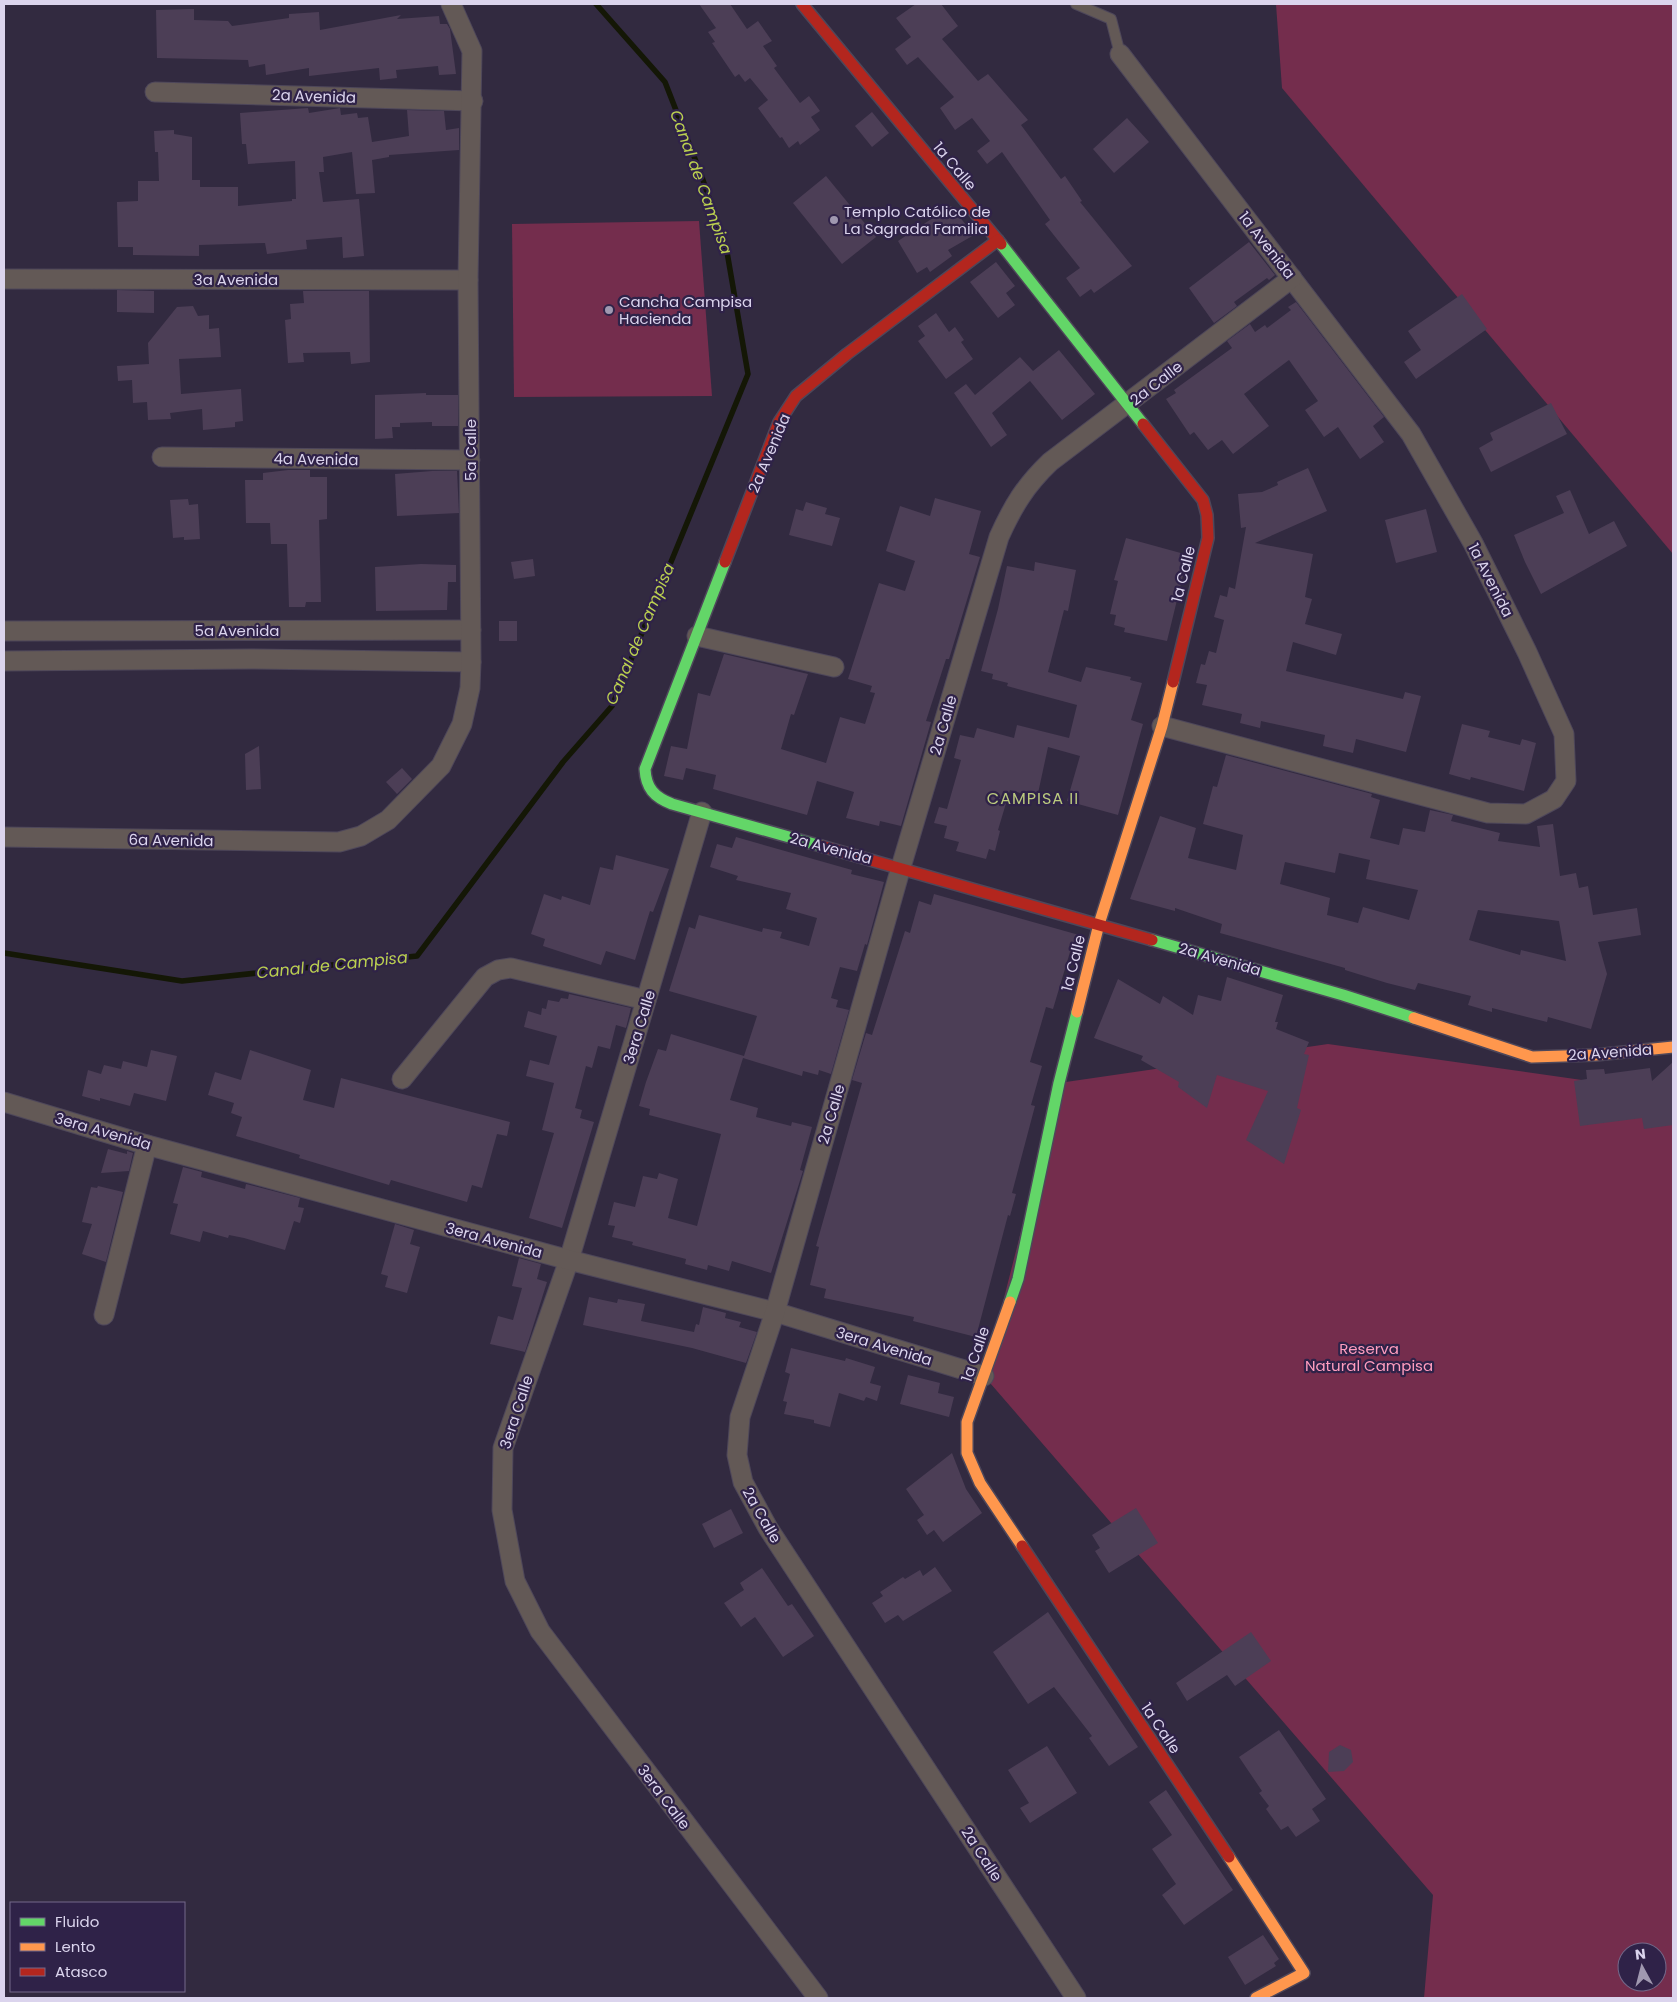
<svg xmlns="http://www.w3.org/2000/svg" width="1677" height="2002" viewBox="0 0 1677 2002" font-family="Poppins,sans-serif">
  <style>
    .green { fill: #742d4d; fill-rule: evenodd }
    .lines { fill: none; stroke-linecap: round; stroke-linejoin: round }
    .stream { stroke: #141706; stroke-width: 5.5 }
    .building { fill: #4c3e56; fill-rule: evenodd }
    .lane-casing { stroke: #4e475a; stroke-width: 12 }
    .street-casing { stroke: #4e475a; stroke-width: 21 }
    .fast-casing { stroke: #4e475a; stroke-width: 14 }
    .slow-casing { stroke: #4e475a; stroke-width: 14 }
    .jam-casing { stroke: #4e475a; stroke-width: 14 }
    .lane { stroke: #635956; stroke-width: 10 }
    .street { stroke: #635956; stroke-width: 19 }
    .fast { stroke: #63d668; stroke-width: 11 }
    .slow { stroke: #ff974d; stroke-width: 11 }
    .jam { stroke: #b3261e; stroke-width: 11 }
    .poi-dot { fill: #a098b0; stroke: #2f2248; stroke-width: 2 }
    .labels { text-anchor: middle; dominant-baseline: central; stroke-width: 4.5; stroke-linejoin: round; paint-order: stroke }
    .street-label { font-size: 15px; fill: #dbd4ed; stroke: #2f2248 }
    .poi-label { font-size: 15px; fill: #dbd4ed; stroke: #2f2248; text-anchor: start }
    .park-label { font-size: 15px; fill: #ff9dbf; stroke: #2f2248 }
    .water-label { font-size: 16px; font-style: italic; fill: #bbd050; stroke: #2f2248 }
    .neighbourhood-label { font-size: 16px; letter-spacing: 1px; fill: #bbca7e; stroke: #2f2248 }
  </style>
  <rect width="100%" height="100%" fill="#322a40"/>
  <g class="green">
    <polygon points="1276,4 1673,4 1673,554 1282,88"/>
    <polygon points="699,221 712,396 514,397 512,224"/>
    <path d="M1328 1044 1673 1093V1998H1424L1433 1895 984 1376 1059 1083ZM1627 1952H1657V1982H1627Z"/>
  </g>
  <g class="lines">
    <polyline class="stream" points="4,953 182,981 417,956 563,762 612,706 748,374 727,252 702,177 665,82 596,4"/>
  </g>
  <g class="building">
    <polygon points="699,4 730,4 747,29 758,21 772,41 763,46 777,66 774,68 800,103 809,96 820,111 811,117 820,130 800,145 798,141 789,148 782,137 780,138 758,108 768,100 750,78 745,82 739,74 735,77 712,43 715,42 708,32 716,28"/>
    <polygon points="916,4 941,4 958,26 942,39 978,81 988,74 1028,120 1021,125 1061,179 1065,176 1082,201 1080,202 1132,266 1094,293 1091,289 1080,297 1066,278 1080,268 1045,224 1050,220 1002,152 987,164 977,151 990,141 972,118 955,130 940,108 954,97 918,57 907,65 895,49 911,37 896,18"/>
    <polygon points="194,9 194,20 228,21 232,26 289,18 289,14 319,12 320,30 401,15 397,19 439,16 440,24 447,24 450,29 456,74 439,75 438,66 396,70 397,78 380,80 379,68 309,76 309,68 266,75 265,64 249,67 248,60 157,58 156,10"/>
    <polygon points="308,108 309,113 340,108 341,115 357,113 358,118 368,117 372,142 409,136 407,110 444,111 446,130 459,128 459,150 389,155 389,157 372,160 375,193 356,194 352,152 323,157 324,172 319,172 323,202 359,199 364,256 343,258 342,237 306,240 307,249 267,254 265,243 199,245 199,256 133,255 133,247 118,247 117,202 138,201 138,181 159,181 158,152 155,152 154,131 174,130 174,134 192,137 192,180 200,180 200,187 238,187 238,206 292,201 292,199 296,199 295,161 248,164 246,144 242,144 240,113"/>
    <polygon points="872,112 889,133 872,147 855,126"/>
    <polygon points="1127,118 1149,142 1114,173 1093,149"/>
    <polygon points="826,176 876,237 842,264 793,203"/>
    <polygon points="951,206 974,235 948,250 952,256 930,272 927,267 917,273 898,241"/>
    <polygon points="1249,242 1275,275 1269,280 1267,278 1234,302 1237,306 1214,323 1189,288"/>
    <polygon points="996,262 1015,286 1006,293 1015,305 998,318 970,282"/>
    <polygon points="117,290 154,291 154,313 117,312"/>
    <polygon points="303,291 369,291 370,362 351,364 350,352 303,353 304,362 288,363 285,320 291,319 290,304 304,303"/>
    <polygon points="1462,294 1487,329 1416,379 1404,362 1421,350 1408,331"/>
    <polygon points="1296,302 1384,417 1373,426 1384,442 1360,459 1338,427 1324,437 1305,410 1318,401 1289,360 1244,394 1269,426 1233,454 1222,440 1208,450 1194,432 1190,435 1166,399 1176,393 1174,390 1232,348 1227,341 1250,324 1255,332 1265,325 1267,328 1291,310 1288,307"/>
    <polygon points="193,306 198,316 209,315 209,329 219,328 221,357 179,359 181,394 241,389 243,421 235,422 235,427 203,430 202,409 170,413 171,419 148,420 147,402 133,403 132,380 118,381 117,366 149,364 148,343 177,307"/>
    <polygon points="936,313 949,332 955,327 964,340 961,342 973,359 946,379 918,341 925,336 918,326"/>
    <polygon points="1059,350 1095,394 1062,420 1030,381 992,413 1007,435 991,447 954,393 966,384 975,395 1020,357 1033,371"/>
    <polygon points="426,393 426,395 458,395 458,426 432,426 432,422 400,423 400,427 392,427 393,438 375,439 375,395"/>
    <polygon points="1551,403 1567,434 1491,472 1479,448 1493,440 1490,433"/>
    <polygon points="1308,468 1327,511 1255,543 1313,554 1305,597 1312,599 1305,624 1342,634 1336,655 1293,642 1286,671 1403,699 1405,692 1421,696 1406,752 1356,739 1353,753 1323,746 1325,735 1261,721 1260,728 1240,723 1242,714 1202,705 1207,685 1196,683 1201,664 1205,665 1209,651 1216,653 1224,620 1214,617 1220,595 1227,597 1229,587 1235,589 1246,527 1241,528 1238,494 1262,492 1278,485 1277,482"/>
    <polygon points="288,470 310,470 310,477 327,477 327,519 319,520 321,602 306,602 305,607 289,607 287,544 271,544 270,523 246,523 245,480 263,480 263,473"/>
    <polygon points="432,471 457,471 459,513 397,516 395,474"/>
    <polygon points="1570,490 1589,534 1614,521 1627,546 1541,594 1525,562 1514,535 1564,513 1556,496"/>
    <polygon points="935,498 981,511 969,554 980,557 949,659 946,659 926,721 931,722 901,826 880,821 879,826 846,818 854,792 817,781 807,815 713,789 716,775 686,768 683,780 664,776 671,746 687,749 698,693 710,696 724,654 808,674 794,715 791,714 781,749 826,763 840,717 865,724 875,693 870,692 872,686 848,679 879,583 905,591 915,561 886,551 900,506 930,516"/>
    <polygon points="188,499 189,505 198,504 200,539 184,540 184,537 173,538 170,500"/>
    <polygon points="806,502 827,508 825,514 840,518 832,546 789,535 796,509 803,511"/>
    <polygon points="1426,509 1437,552 1396,563 1385,520"/>
    <polygon points="1126,538 1188,555 1167,641 1124,632 1125,628 1114,625 1116,615 1110,614 1118,581 1114,580"/>
    <polygon points="533,559 535,576 514,579 511,562"/>
    <polygon points="1035,562 1076,570 1068,611 1064,610 1048,672 1081,682 1086,667 1131,677 1130,680 1142,683 1131,720 1143,724 1118,815 1067,801 1080,756 1048,747 1037,798 1010,790 998,830 1000,831 995,851 989,849 986,859 956,851 959,842 944,838 947,826 934,823 939,807 947,809 961,760 954,758 960,735 974,738 977,728 1014,738 1017,725 1069,738 1077,705 1007,686 1008,683 992,679 993,674 981,671 998,609 1007,566 1034,571"/>
    <polygon points="421,564 456,565 456,582 448,582 447,610 376,611 375,567"/>
    <rect x="499" y="621" width="18" height="20"/>
    <polygon points="1462,724 1490,731 1488,737 1520,745 1522,739 1536,743 1524,791 1471,777 1470,780 1449,774"/>
    <polygon points="259,746 261,789 246,790 245,754"/>
    <path d="M1226 755 1372 794 1371 797 1380 800 1370 838 1399 845 1403 828 1425 832 1430 810 1453 815 1451 821 1500 833 1498 841 1540 847 1537 826 1553 824 1560 876 1576 873 1579 888 1588 886 1593 915 1637 908 1641 935 1598 942 1607 974 1591 1029 1548 1017 1547 1022 1492 1008V1012L1468 1005 1471 996 1418 983 1415 990 1387 983 1345 970V968L1220 933 1222 924 1175 908V911L1130 899 1160 816 1196 828 1188 858 1236 870 1243 835 1203 824 1213 786 1217 787ZM1339 853 1370 860 1366 879 1418 890 1409 920 1363 907 1358 923 1327 915 1330 898 1280 884 1285 862 1335 873ZM1478 910 1559 921 1566 961 1521 950 1520 955 1469 940Z"/>
    <polygon points="402,768 412,779 397,794 386,782"/>
    <polygon points="736,837 852,870 851,874 884,882 867,945 865,944 857,971 840,967 831,998 838,1000 836,1007 849,1010 831,1074 819,1070 818,1075 803,1071 802,1076 743,1058 730,1100 758,1108 756,1117 791,1126 792,1122 812,1127 800,1170 803,1171 771,1273 732,1261 729,1271 708,1265 707,1270 685,1264 686,1259 632,1245 633,1242 612,1237 615,1226 608,1225 614,1202 635,1207 643,1176 657,1179 659,1173 678,1179 668,1218 697,1226 721,1134 649,1115 650,1109 639,1106 646,1082 658,1049 666,1051 671,1034 744,1056 757,1016 669,991 689,927 695,929 699,915 762,932 763,928 782,932 780,938 809,946 817,918 786,909 791,893 736,880 738,876 710,867 717,844 732,848"/>
    <polygon points="616,855 669,869 653,912 650,911 635,960 606,951 601,965 543,946 545,939 531,934 544,894 561,900 562,896 590,905 600,867 613,870"/>
    <polygon points="934,894 1079,935 1073,953 1070,952 1053,1009 1046,1007 1030,1062 1042,1066 1031,1105 1035,1106 1012,1193 1016,1194 1010,1216 1008,1215 976,1337 913,1321 914,1317 824,1298 826,1289 810,1285 819,1247 816,1246 862,1083 852,1080 866,1033 872,1035 905,931 910,933 919,901 931,905"/>
    <polygon points="1227,977 1283,995 1275,1022 1278,1022 1276,1029 1309,1042 1304,1054 1309,1055 1297,1108 1301,1110 1284,1164 1246,1140 1268,1091 1217,1075 1207,1108 1178,1087 1179,1082 1141,1060 1143,1056 1094,1038 1118,979 1160,1004 1163,996 1193,1015 1198,995 1221,1001"/>
    <polygon points="569,994 631,1008 626,1028 616,1025 610,1049 598,1046 592,1068 586,1066 575,1108 582,1110 580,1118 594,1122 562,1228 529,1218 554,1133 542,1130 554,1083 526,1076 530,1060 549,1065 557,1036 524,1027 528,1011 541,1015 542,1008 546,1009 548,1000 559,1002 561,998 568,999"/>
    <polygon points="151,1050 177,1056 166,1101 134,1093 130,1106 100,1098 100,1101 82,1096 88,1070 101,1074 104,1065 121,1069 123,1061 147,1067"/>
    <polygon points="250,1050 311,1070 303,1100 334,1108 341,1078 510,1122 507,1136 497,1134 482,1188 472,1185 467,1202 391,1180 389,1185 299,1158 300,1155 236,1136 242,1117 231,1113 234,1103 208,1095 215,1072 241,1080"/>
    <polygon points="1673,1062 1673,1125 1644,1129 1642,1118 1580,1126 1574,1081 1587,1079 1586,1070 1604,1069 1605,1074 1650,1068 1652,1081"/>
    <polygon points="108,1149 127,1154 127,1151 133,1153 129,1171 101,1173"/>
    <polygon points="183,1167 202,1172 201,1177 245,1189 246,1184 300,1198 298,1207 304,1208 300,1223 294,1221 285,1250 244,1238 229,1235 228,1238 203,1231 200,1242 170,1234 178,1204 173,1203"/>
    <polygon points="98,1186 123,1192 106,1262 82,1254 92,1224 82,1222 91,1187 97,1188"/>
    <polygon points="395,1224 414,1230 410,1244 420,1247 407,1293 385,1287 388,1276 381,1274"/>
    <polygon points="519,1258 541,1264 537,1279 547,1282 525,1352 490,1344 498,1316 513,1320 522,1288 512,1286"/>
    <polygon points="589,1297 617,1303 618,1299 645,1304 641,1321 694,1332 696,1324 699,1325 703,1307 726,1313 725,1318 741,1322 739,1327 757,1332 746,1363 692,1348 583,1325"/>
    <polygon points="791,1348 845,1361 846,1358 875,1367 870,1383 881,1386 877,1401 866,1397 864,1401 839,1393 830,1427 814,1423 814,1420 784,1414 787,1402 783,1401 790,1374 785,1372"/>
    <polygon points="908,1375 940,1383 938,1393 954,1397 949,1417 900,1404"/>
    <polygon points="952,1453 966,1489 982,1513 943,1542 934,1530 927,1535 917,1520 924,1515 906,1489"/>
    <polygon points="1136,1508 1158,1543 1109,1573 1095,1551 1100,1548 1092,1535"/>
    <polygon points="731,1509 743,1533 714,1548 702,1524"/>
    <polygon points="935,1567 952,1591 903,1621 898,1615 885,1623 872,1603 883,1596 880,1592 903,1577 905,1579 920,1570 923,1576"/>
    <polygon points="762,1568 788,1606 792,1604 814,1636 783,1657 755,1617 741,1627 724,1603 744,1590 740,1583"/>
    <polygon points="1048,1612 1138,1747 1109,1766 1089,1738 1092,1736 1054,1687 1028,1704 993,1652"/>
    <polygon points="1251,1632 1271,1661 1235,1686 1227,1675 1187,1701 1176,1683"/>
    <polygon points="1279,1730 1326,1799 1312,1809 1320,1821 1296,1837 1288,1826 1281,1830 1266,1809 1269,1806 1259,1793 1262,1791 1239,1757"/>
    <polygon points="1340,1745 1351,1750 1353,1762 1344,1771 1328,1772 1329,1752"/>
    <polygon points="1047,1746 1077,1793 1030,1823 1020,1808 1029,1803 1008,1770"/>
    <polygon points="1166,1790 1233,1890 1184,1925 1162,1895 1176,1884 1152,1849 1172,1835 1149,1802"/>
    <polygon points="1263,1935 1279,1959 1274,1963 1276,1966 1245,1985 1228,1957"/>
  </g>
  <g class="lines">
    <g class="lane-casing">
      <polyline id="lane" points="1076,4 1111,19 1120,54"/>
    </g>
    <g class="street-casing">
      <g id="street">
        <polyline points="1120,54 1411,434 1473,543 1527,652 1564,734 1566,781 1554,799 1526,814 1488,813 1162,726"/>
        <polyline points="155,92 473,101"/>
        <polyline points="4,279 468,280"/>
        <polyline points="162,457 470,460"/>
        <polyline points="4,631 471,630"/>
        <polyline points="697,636 834,667"/>
        <polyline points="4,661 252,659 471,662"/>
        <polyline points="702,812 569,1260 503,1448 502,1510 515,1581 540,1631 818,1998"/>
        <polyline points="4,837 339,842 361,836 388,820 441,766 462,724 470,688 471,662 468,280 472,51 451,4"/>
        <polyline points="402,1079 485,977 498,970 511,968 646,1000"/>
        <polyline points="4,1102 147,1145 569,1260 775,1312 984,1376"/>
        <polyline points="104,1315 147,1145"/>
        <path d="M1076 1998 768 1528 743 1482 737 1455 740 1417 775 1312 901 867 999 537C1013 506 1025 486 1050 462L1292 278"/>
      </g>
    </g>
    <g class="fast-casing">
      <g id="fast">
        <polyline points="1001,244 1143,424"/>
        <path d="M725 562 645 769C646 788 654 797 672 804L821 846"/>
        <polyline points="1152,940 1343,995 1414,1018"/>
        <polyline points="1010,1302 1018,1279 1059,1083 1077,1012"/>
      </g>
    </g>
    <g class="slow-casing">
      <g id="slow">
        <polyline points="1077,1012 1099,924 1162,726 1173,682"/>
        <polyline points="1414,1018 1532,1057 1595,1055 1673,1047"/>
        <polyline points="1010,1302 967,1422 967,1453 980,1483 1022,1546"/>
        <polyline points="1229,1857 1304,1973 1256,1998"/>
      </g>
    </g>
    <g class="jam-casing">
      <g id="jam">
        <polyline points="802,4 1001,244"/>
        <polyline points="1143,424 1203,500 1207,515 1208,538 1173,682"/>
        <polyline points="725,562 779,422 796,396 847,354 998,240"/>
        <polyline points="821,846 1152,940"/>
        <polyline points="1022,1546 1229,1857"/>
      </g>
    </g>
    <use href="#lane" class="lane"/>
    <use href="#street" class="street"/>
    <use href="#fast" class="fast"/>
    <use href="#slow" class="slow"/>
    <use href="#jam" class="jam"/>
  </g>
  <g class="poi-dot">
    <circle cx="834" cy="220" r="5"/>
    <circle cx="609" cy="310" r="5"/>
  </g>
  <g class="labels">
    <g class="street-label">
      <text transform="translate(314 96) rotate(2)">2a Avenida</text>
      <text transform="translate(955 166) rotate(50)">1a Calle</text>
      <text transform="translate(1267 245) rotate(52)">1a Avenida</text>
      <text x="236" y="279">3a Avenida</text>
      <text transform="translate(1156 383) rotate(-38)">2a Calle</text>
      <text transform="translate(470 450) rotate(-90)">5a Calle</text>
      <text transform="translate(769 453) rotate(-67)">2a Avenida</text>
      <text transform="translate(316 459) rotate(1)">4a Avenida</text>
      <text transform="translate(1183 574) rotate(-76)">1a Calle</text>
      <text transform="translate(1491 580) rotate(63)">1a Avenida</text>
      <text x="237" y="630">5a Avenida</text>
      <text transform="translate(943 725) rotate(-74)">2a Calle</text>
      <text transform="translate(171 840) rotate(1)">6a Avenida</text>
      <text transform="translate(831 848) rotate(15)">2a Avenida</text>
      <text transform="translate(1220 959) rotate(16)">2a Avenida</text>
      <text transform="translate(1073 963) rotate(-76)">1a Calle</text>
      <text transform="translate(639 1027) rotate(-73)">3era Calle</text>
      <text transform="translate(1610 1052) rotate(-4)">2a Avenida</text>
      <text transform="translate(831 1114) rotate(-74)">2a Calle</text>
      <text transform="translate(103 1131) rotate(16)">3era Avenida</text>
      <text transform="translate(494 1240) rotate(15)">3era Avenida</text>
      <text transform="translate(884 1346) rotate(17)">3era Avenida</text>
      <text transform="translate(975 1354) rotate(-71)">1a Calle</text>
      <text transform="translate(516 1412) rotate(-72)">3era Calle</text>
      <text transform="translate(762 1515) rotate(60)">2a Calle</text>
      <text transform="translate(1161 1728) rotate(56)">1a Calle</text>
      <text transform="translate(664 1797) rotate(53)">3era Calle</text>
      <text transform="translate(982 1854) rotate(57)">2a Calle</text>
    </g>
    <g class="poi-label">
      <text x="844" y="211">Templo Católico de<tspan x="844" dy="17">La Sagrada Familia</tspan></text>
      <text x="619" y="301">Cancha Campisa<tspan x="619" dy="17">Hacienda</tspan></text>
    </g>
    <g class="park-label">
      <text x="1369" y="1348">Reserva<tspan x="1369" dy="17">Natural Campisa</tspan></text>
    </g>
    <g class="water-label">
      <text transform="translate(701 182) rotate(70)">Canal de Campisa</text>
      <text transform="translate(640 634) rotate(-67)">Canal de Campisa</text>
      <text transform="translate(332 965) rotate(-6)">Canal de Campisa</text>
    </g>
    <g class="neighbourhood-label">
      <text x="1033" y="798">CAMPISA II</text>
    </g>
  </g>
  <rect width="1677" height="2002" fill="none" stroke="#dbd4ed" stroke-width="10"/>
  <rect x="10" y="1902" width="175" height="90" fill="#2f2248" stroke="#74698a"/>
  <rect x="20" y="1918" width="25" height="8" fill="#63d668" stroke="#74698a"/>
  <text x="55" y="1927" font-size="15" fill="#dbd4ed">Fluido</text>
  <rect x="20" y="1943" width="25" height="8" fill="#ff974d" stroke="#74698a"/>
  <text x="55" y="1952" font-size="15" fill="#dbd4ed">Lento</text>
  <rect x="20" y="1968" width="25" height="8" fill="#b3261e" stroke="#74698a"/>
  <text x="55" y="1977" font-size="15" fill="#dbd4ed">Atasco</text>
  <g transform="translate(1642 1967) rotate(353)"><circle r="24" fill="#2f2248" stroke="#74698a"/>
  <path d="M0-4L9 19L0 12L-9 19Z" fill="#a098b0"/>
  <text y="-8" font-size="14" font-weight="bold" text-anchor="middle" fill="#dbd4ed">N</text>
  </g>
</svg>
